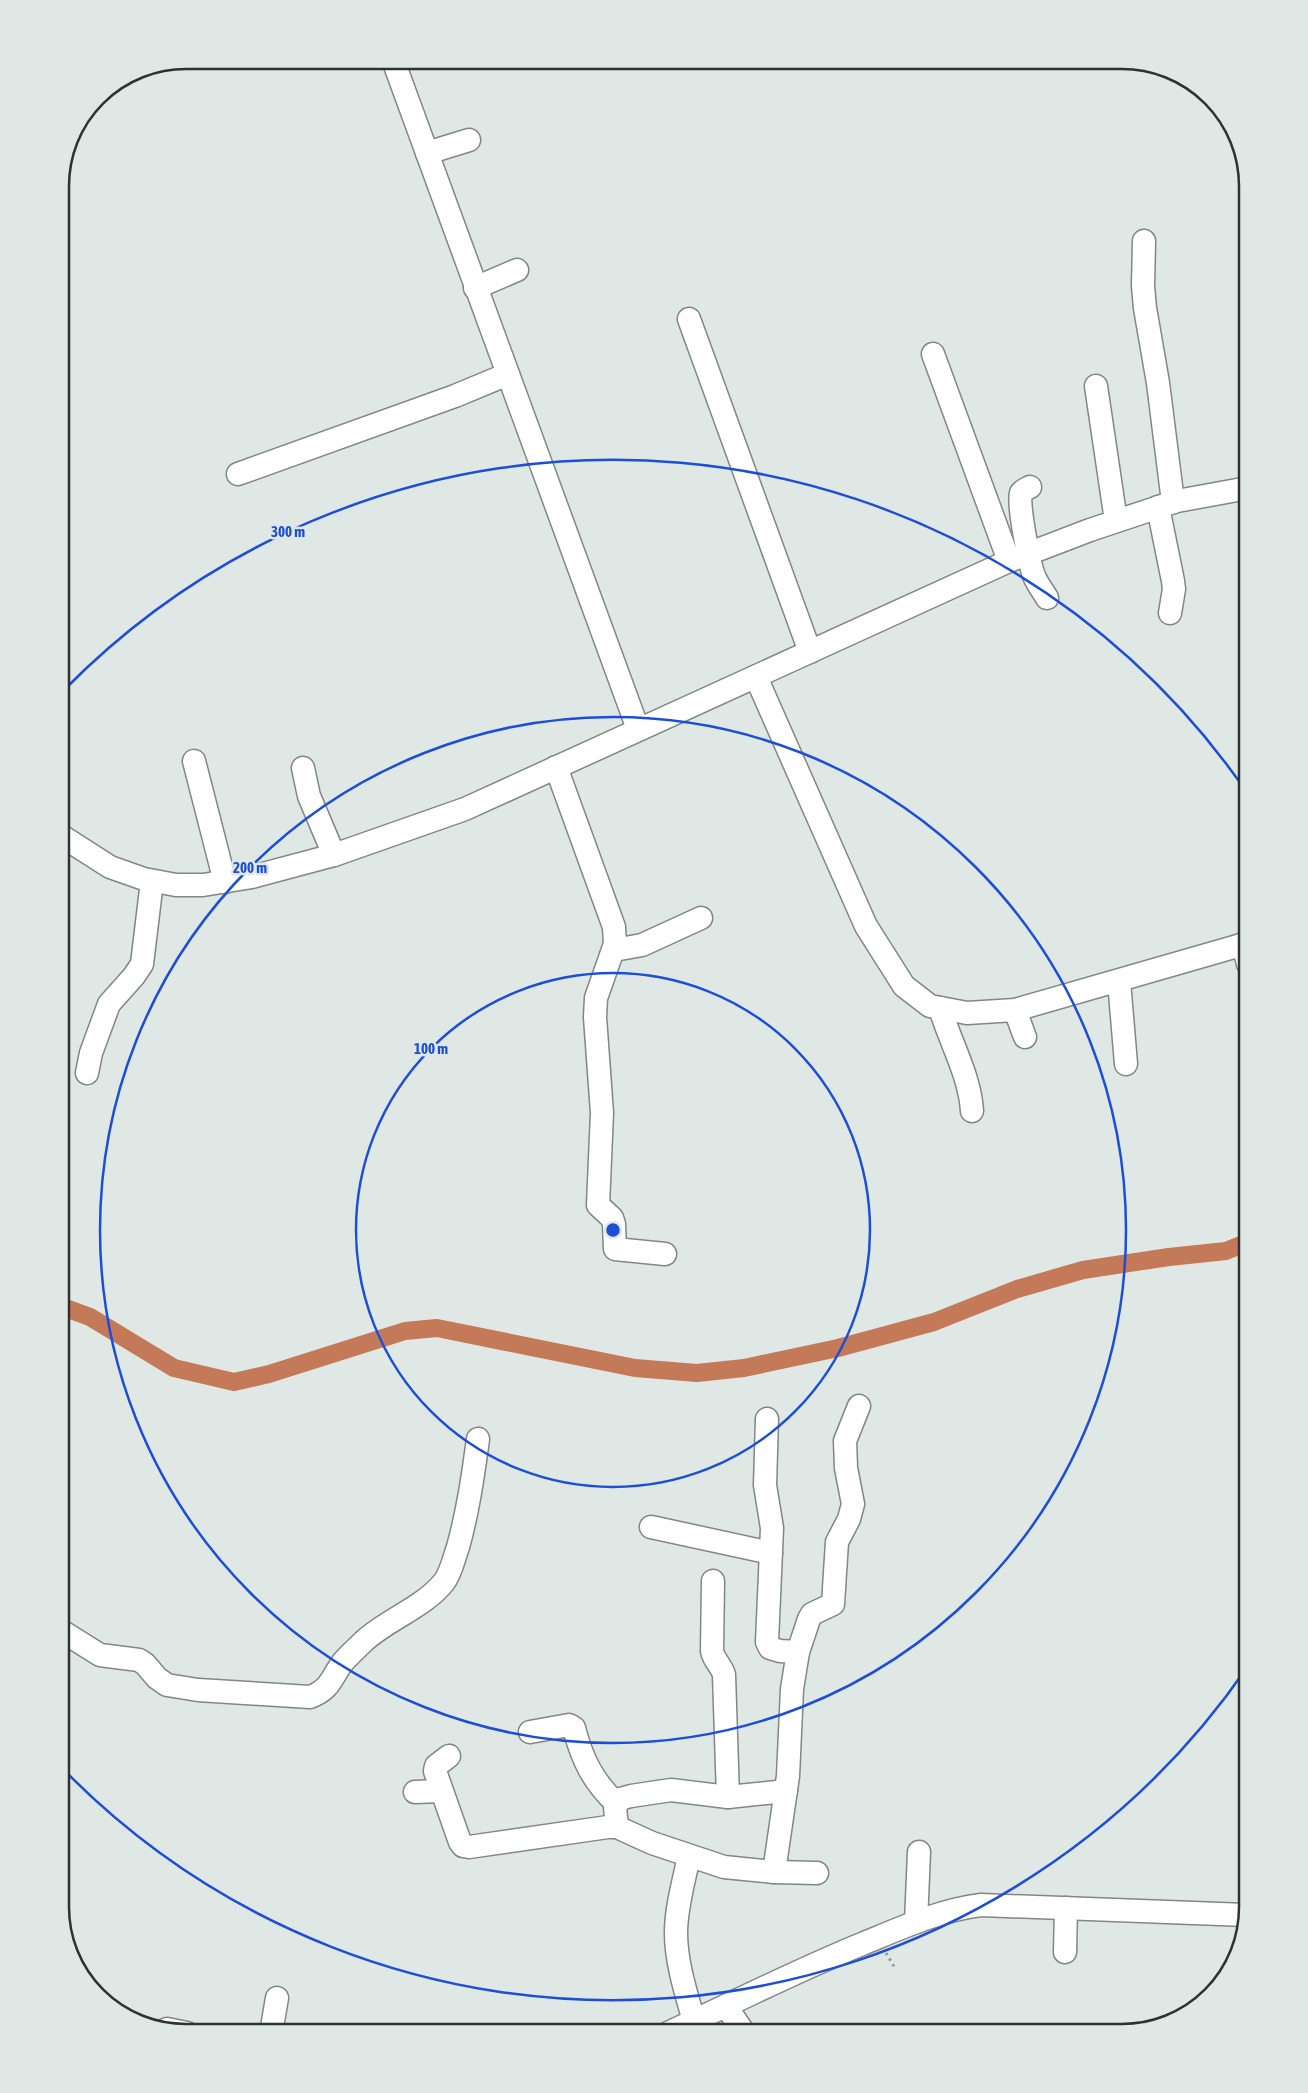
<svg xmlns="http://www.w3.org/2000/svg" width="1308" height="2093" viewBox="0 0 1308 2093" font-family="'Asap Condensed',sans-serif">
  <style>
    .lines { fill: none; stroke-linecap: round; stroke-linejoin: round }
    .canal { stroke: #c47959; stroke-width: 18 }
    .minor-casing { stroke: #808784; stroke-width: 25 }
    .path { stroke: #949a98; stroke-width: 3; stroke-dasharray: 2.5 4; stroke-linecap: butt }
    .minor { stroke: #fff; stroke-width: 22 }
    .ring { fill: none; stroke: #1d4ed8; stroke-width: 2.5 }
    .rim { fill: none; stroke: #2f3231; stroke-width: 2.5 }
    .centre { fill: #1d4ed8; stroke: #e0e8e5; stroke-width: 2.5 }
    .ring-label { font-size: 15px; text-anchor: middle; font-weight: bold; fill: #1d4ed8; stroke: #e0e8e5; stroke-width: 5; stroke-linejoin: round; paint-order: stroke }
  </style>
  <rect width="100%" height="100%" fill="#e0e8e5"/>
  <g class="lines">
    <polyline class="canal" points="60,1306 90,1317 174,1368 234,1382 269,1374 405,1331 437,1328 635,1368 697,1373 744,1368 838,1348 934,1322 1017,1289 1083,1270 1169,1257 1226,1251 1248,1242"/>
    <g class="minor-casing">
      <g id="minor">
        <polyline points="393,60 638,729"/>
        <polyline points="427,153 469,140"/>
        <polyline points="1144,241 1143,286 1145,308 1158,383 1173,502"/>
        <polyline points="475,288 517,270"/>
        <polyline points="689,319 810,652"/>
        <polyline points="933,354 1009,561"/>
        <polyline points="1096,386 1116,521"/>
        <polyline points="238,474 455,396 508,374"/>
        <path d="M1030 487C1026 489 1023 490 1021 493 1017 502 1030 568 1035 578 1038 585 1043 591 1047 598"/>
        <polyline points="1158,507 1173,581 1174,589 1170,613"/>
        <polyline points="756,677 866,926 904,986 930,1006 967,1013 1015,1010 1248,943"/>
        <polyline points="194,761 225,882"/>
        <polyline points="556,767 614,927 615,944 596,998 595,1017 602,1113 598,1205 612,1218 614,1224 615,1249 665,1254"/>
        <polyline points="303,768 309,796 334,855"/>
        <polyline points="60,835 110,867 144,879 176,885 203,885 252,877 334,855 465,809 1009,561 1090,530 1177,501 1248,488"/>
        <polyline points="1243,944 1248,964"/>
        <polyline points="614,950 642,945 701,918"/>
        <polyline points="1119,981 1126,1064"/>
        <path d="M940 1008C950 1042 970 1076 972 1111"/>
        <polyline points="1015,1010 1025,1037"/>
        <polyline points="87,1073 91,1053 109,1004 134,976 142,964 152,881"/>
        <polyline points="767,1419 765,1485 772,1528 767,1642 770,1648 780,1651 798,1652"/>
        <polyline points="651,1527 771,1553"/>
        <path d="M713 1581 712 1651C714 1661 722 1666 724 1675L728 1797"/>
        <path d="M60 1630 100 1655 139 1660 145 1664 157 1678 167 1685 198 1690 310 1697C331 1689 331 1678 343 1662 349 1655 357 1648 364 1641 388 1619 423 1608 444 1582 451 1573 454 1558 458 1547 468 1511 473 1476 478 1439"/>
        <path d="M530 1732 569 1725 574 1728C582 1759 593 1782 617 1804"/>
        <polyline points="449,1756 436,1766 435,1771 460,1842 463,1846 469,1847 608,1827 617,1827 652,1843 724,1867 774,1872 817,1873"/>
        <polyline points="415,1792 441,1791"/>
        <polyline points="617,1827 615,1807 620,1799 631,1796 671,1790 728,1797 786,1791"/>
        <path d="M689 1856C684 1881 676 1907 676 1933 676 1962 686 1993 694 2021"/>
        <polyline points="774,1872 788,1776 792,1689 798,1652 809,1619 812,1614 833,1604 837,1542 849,1519 853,1504 846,1468 845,1441 859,1406"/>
        <polyline points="916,1922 919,1852"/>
        <polyline points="1065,1952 1066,1908"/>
        <polyline points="726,2006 744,2033"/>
        <polyline points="167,2029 187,2033"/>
        <polyline points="271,2033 277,1998"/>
        <path d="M668 2033C733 2003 796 1971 862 1944 901 1928 940 1910 981 1905L1246 1915"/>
      </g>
    </g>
    <polyline class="path" points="886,1953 895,1968"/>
    <use href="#minor" class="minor"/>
  </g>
  <g class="ring">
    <circle cx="613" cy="1230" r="257"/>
    <circle cx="613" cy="1230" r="513"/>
    <path d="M1248 1666A770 770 0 0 1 64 1770M64 690A770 770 0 0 1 1248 794"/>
  </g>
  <path d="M0 0H1308V2093H0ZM186 69H1122A117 117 0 0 1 1239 186V1907A117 117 0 0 1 1122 2024H186A117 117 0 0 1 69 1907V186A117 117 0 0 1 186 69Z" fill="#e0e8e5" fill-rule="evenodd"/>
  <path class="rim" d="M186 69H1122A117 117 0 0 1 1239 186V1907A117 117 0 0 1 1122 2024H186A117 117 0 0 1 69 1907V186A117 117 0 0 1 186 69Z"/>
  <circle cx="613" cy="1230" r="8" class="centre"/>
  <g class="ring-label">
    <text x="288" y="537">300 m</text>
    <text x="250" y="873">200 m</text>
    <text x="431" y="1054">100 m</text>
  </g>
</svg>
